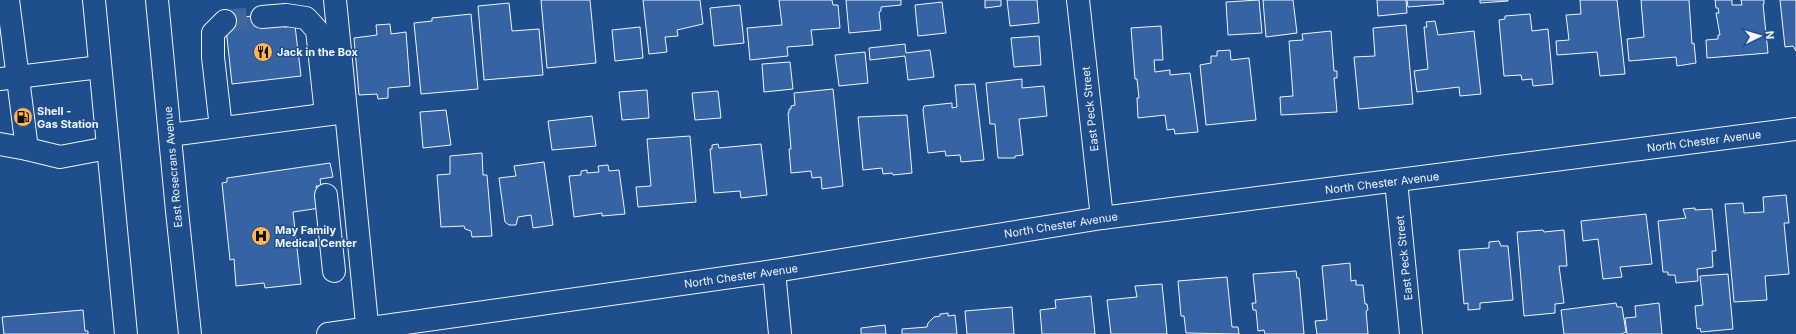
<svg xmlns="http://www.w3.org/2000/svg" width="1796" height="334" viewBox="0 0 1796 334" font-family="Inter,sans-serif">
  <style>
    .building { fill: #3563a3; stroke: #f2f6ff }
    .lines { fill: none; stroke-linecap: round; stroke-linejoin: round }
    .minor-tunnel { stroke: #3f679d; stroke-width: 22; stroke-dasharray: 22 11; stroke-linecap: butt }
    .minor-casing { stroke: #f2f6ff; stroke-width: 24 }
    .major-casing { stroke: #f2f6ff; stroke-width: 24 }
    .minor { stroke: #1f4e8c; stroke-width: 22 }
    .major { stroke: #1f4e8c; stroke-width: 22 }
    .labels { text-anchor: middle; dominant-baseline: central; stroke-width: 3; stroke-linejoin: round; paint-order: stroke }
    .poi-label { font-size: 11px; font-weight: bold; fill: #f2f6ff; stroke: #1f4e8c; text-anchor: start }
    .street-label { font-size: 11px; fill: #f2f6ff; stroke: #1f4e8c }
  </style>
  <rect width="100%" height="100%" fill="#1f4e8c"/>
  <g class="building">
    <polygon points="541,0 590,0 596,63 547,68"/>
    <polygon points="643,0 700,0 703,24 677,30 678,36 665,37 667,52 649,54"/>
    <polygon points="779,0 832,0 833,5 838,5 840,28 811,30 813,45 787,47 788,56 750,60 747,28 782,25"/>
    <polygon points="846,0 901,0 901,5 881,7 881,11 879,12 881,30 849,33"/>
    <polygon points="985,0 1001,0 1001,6 985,8"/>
    <polygon points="1007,0 1037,0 1039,23 1010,26"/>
    <polygon points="1259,0 1262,33 1228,35 1226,2"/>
    <polygon points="1263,0 1293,0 1297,33 1266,37"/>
    <polygon points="1377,0 1406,0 1407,13 1378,16"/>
    <polygon points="1407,0 1443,0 1444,4 1408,7"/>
    <polygon points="1480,0 1508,0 1508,1 1480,3"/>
    <polygon points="1580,0 1617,0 1625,74 1600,76 1597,52 1557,55 1556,41 1569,40 1566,15 1581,14"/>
    <polygon points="1641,0 1689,0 1692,44 1694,43 1696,63 1677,66 1676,57 1629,61 1627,39 1644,37"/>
    <polygon points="1715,0 1732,0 1732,5 1742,5 1741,0 1764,0 1764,4 1763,4 1768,53 1707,58 1706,40 1718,39 1718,35 1720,35 1716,13 1719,13 1718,8 1716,8"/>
    <polygon points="1780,0 1796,0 1796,51 1793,46 1785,47"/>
    <polygon points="942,2 946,33 918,36 915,5"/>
    <polygon points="509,3 512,31 539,29 543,75 484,80 478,6"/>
    <polygon points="740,5 744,43 714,46 710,8"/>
    <polygon points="471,14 478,89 421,94 414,23 432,21 432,18"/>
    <polygon points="1530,14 1532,31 1548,29 1553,84 1533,86 1532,79 1522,80 1521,75 1504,76 1499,20 1505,19 1505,16"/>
    <polygon points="262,15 283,20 284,27 295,26 301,76 232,84 225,19"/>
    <polygon points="1435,21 1438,35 1474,31 1481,94 1460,96 1459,87 1417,92 1414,71 1428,69 1424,27 1427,27 1426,22"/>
    <polygon points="390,24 391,34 406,32 410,86 388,88 388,98 378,99 377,94 359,95 354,38 377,35 376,25"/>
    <polygon points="1406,25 1413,104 1359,109 1354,57 1375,56 1373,28"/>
    <polygon points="1161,26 1163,60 1154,60 1155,72 1170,70 1170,75 1190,73 1198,132 1175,134 1174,129 1167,130 1165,115 1138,118 1137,98 1139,98 1137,79 1135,79 1131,28"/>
    <polygon points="640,27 643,58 615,61 612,30"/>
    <polygon points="1331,31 1334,71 1337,71 1337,78 1334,78 1337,112 1281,115 1280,97 1293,96 1289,41 1303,40 1302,34"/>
    <polygon points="1039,36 1041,65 1014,67 1011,38"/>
    <polygon points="905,44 906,53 930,50 934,77 908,80 905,56 870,60 869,48"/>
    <polygon points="1230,50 1231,60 1249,58 1256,120 1206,125 1200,65 1211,63 1211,56 1217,56 1217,51"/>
    <polygon points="865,52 868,83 839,86 835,55"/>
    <polygon points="790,62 793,89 764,92 762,64"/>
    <polygon points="1022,79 1022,88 1044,86 1047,116 1019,119 1023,155 1015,156 1015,158 998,158 995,124 990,124 986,83"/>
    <polygon points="975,84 984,160 961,162 960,155 946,156 945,151 928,153 923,110 924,106 952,103 952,108 957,107 955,85"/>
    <polygon points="833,89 843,186 822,189 821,177 812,178 811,171 791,173 789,149 791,149 788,113 789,113 789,109 791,109 791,106 795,105 794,93"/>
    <polygon points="647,90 649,118 622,120 619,92"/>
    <polygon points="718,91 721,118 695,120 692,93"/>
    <polygon points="446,110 451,145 423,148 420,112"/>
    <polygon points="907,115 912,173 893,175 892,173 883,174 882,168 863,170 858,117"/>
    <polygon points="592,116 596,146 552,150 548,121"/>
    <polygon points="690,136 696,202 638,207 636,187 651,186 647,139"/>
    <polygon points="718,144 719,148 761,144 767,195 741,198 740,191 714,193 710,149 712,149 712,145"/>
    <polygon points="482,153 483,175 487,175 492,236 472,237 471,231 465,229 464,226 441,227 437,175 450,174 450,156"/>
    <polygon points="544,162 553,225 533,228 531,215 518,217 516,225 509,225 505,222 499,178 516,176 514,166"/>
    <polygon points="330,163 333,177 320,179 321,186 316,186 320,208 293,212 301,284 265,288 264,283 236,286 234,259 230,260 222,183 227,182 227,178"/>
    <polygon points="608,165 609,171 619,170 625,214 602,216 602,213 574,217 569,176 581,175 581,171 587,170 587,173 599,172 598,166"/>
    <polygon points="1786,195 1789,223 1784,223 1789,274 1765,276 1767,300 1734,302 1725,204 1743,203 1744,213 1764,212 1763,197"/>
    <polygon points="1695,208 1695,210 1712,209 1716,251 1712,251 1713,267 1697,269 1698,281 1676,283 1675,275 1668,275 1668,272 1663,272 1658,221 1686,218 1683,209"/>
    <polygon points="1646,214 1652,264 1620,267 1622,277 1603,279 1598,239 1583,241 1581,221"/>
    <polygon points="1543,230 1544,232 1564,230 1567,266 1559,266 1564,303 1555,304 1555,313 1524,316 1517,232"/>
    <polygon points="1499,241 1501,246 1508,246 1513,300 1480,303 1480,309 1468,310 1468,303 1464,304 1459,250 1489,248 1489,242"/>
    <polygon points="1350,263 1351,281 1356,280 1356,285 1363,285 1365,304 1367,304 1368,310 1366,311 1368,334 1317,334 1315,321 1327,320 1322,266"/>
    <polygon points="1296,271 1297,278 1299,278 1304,334 1265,334 1264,330 1258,331 1256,310 1253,310 1252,303 1256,303 1253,274"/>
    <polygon points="1728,274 1733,329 1701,332 1700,328 1697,329 1695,306 1703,305 1700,276"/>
    <polygon points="1227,277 1232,327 1238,327 1239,334 1186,333 1184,316 1181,316 1178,281"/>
    <polygon points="1162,284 1167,334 1111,334 1107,300 1137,297 1135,286"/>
    <polygon points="1091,296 1095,334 1042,334 1040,310 1056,308 1055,300"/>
    <polygon points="1616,303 1617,307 1622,307 1626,332 1621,334 1564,334 1561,310"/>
    <polygon points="1659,303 1662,334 1627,334 1625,318 1636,317 1635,306"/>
    <polygon points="1012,307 1014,334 967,334 965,311"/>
    <polygon points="83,310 85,331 88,331 88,334 4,334 2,317"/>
    <polygon points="948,313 948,316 955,315 957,334 902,334 902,329 927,327 928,323 934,317 940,316 940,314"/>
    <polygon points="885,325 886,334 861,334 861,328"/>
  </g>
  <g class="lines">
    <polyline class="minor-tunnel" points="225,21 262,17"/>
    <g class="minor-casing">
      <g id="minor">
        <polyline points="8,0 27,149 60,157 108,148"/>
        <polyline points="335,0 368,334"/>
        <polyline points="1078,0 1102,218"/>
        <polyline points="262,17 286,15 306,18 317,30 326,114"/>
        <polyline points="0,79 100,67"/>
        <polyline points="221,128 213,57 213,33 225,21"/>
        <polyline points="170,135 346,112"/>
        <polyline points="0,144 27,149"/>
        <polyline points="1396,181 1411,334"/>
        <polyline points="326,195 334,271"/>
        <polyline points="774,271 780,334"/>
        <polyline points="328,334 774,271 1102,218 1796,129"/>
      </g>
    </g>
    <g class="major-casing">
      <g id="major">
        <polyline points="94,0 126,334"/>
        <polyline points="157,0 177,211 190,334"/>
      </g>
    </g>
    <use href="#minor" class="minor"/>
    <use href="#major" class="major"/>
  </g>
  <defs>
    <g id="restaurant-disc" transform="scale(1)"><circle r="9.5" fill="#ffb74d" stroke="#1f4e8c"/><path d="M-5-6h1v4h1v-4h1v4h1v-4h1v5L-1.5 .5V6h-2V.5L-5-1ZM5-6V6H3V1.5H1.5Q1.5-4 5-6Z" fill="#111"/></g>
    <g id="fuel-disc" transform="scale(1)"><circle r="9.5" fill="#ffb74d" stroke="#1f4e8c"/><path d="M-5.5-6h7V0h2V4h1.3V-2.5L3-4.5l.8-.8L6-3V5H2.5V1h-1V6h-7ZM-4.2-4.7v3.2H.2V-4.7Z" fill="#111"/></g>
    <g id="hospital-disc" transform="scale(1)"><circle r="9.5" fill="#ffb74d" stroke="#1f4e8c"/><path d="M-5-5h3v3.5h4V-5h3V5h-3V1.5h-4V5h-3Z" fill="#111"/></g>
  </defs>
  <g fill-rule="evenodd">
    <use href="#restaurant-disc" x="263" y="52"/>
    <use href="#fuel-disc" x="23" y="117"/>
    <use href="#hospital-disc" x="261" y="236"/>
  </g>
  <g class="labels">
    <g class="poi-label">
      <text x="277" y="52">Jack in the Box</text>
      <text x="37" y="111">Shell -<tspan x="37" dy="13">Gas Station</tspan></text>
      <text x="275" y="230">May Family<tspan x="275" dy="13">Medical Center</tspan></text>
    </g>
    <g class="street-label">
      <text transform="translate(1090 109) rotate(-96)">East Peck Street</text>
      <text transform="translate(1704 141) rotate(-7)">North Chester Avenue</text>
      <text transform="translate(173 167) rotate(-95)">East Rosecrans Avenue</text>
      <text transform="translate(1382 183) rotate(-7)">North Chester Avenue</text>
      <text transform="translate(1061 225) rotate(-9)">North Chester Avenue</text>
      <text transform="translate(1404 258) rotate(-96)">East Peck Street</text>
      <text transform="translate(741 276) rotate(-8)">North Chester Avenue</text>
    </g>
  </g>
  <g transform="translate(1760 36) rotate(85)" stroke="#1f4e8c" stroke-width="3" paint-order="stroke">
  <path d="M0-3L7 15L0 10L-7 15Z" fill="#f2f6ff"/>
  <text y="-6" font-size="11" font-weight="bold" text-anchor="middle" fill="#f2f6ff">N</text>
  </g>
</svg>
